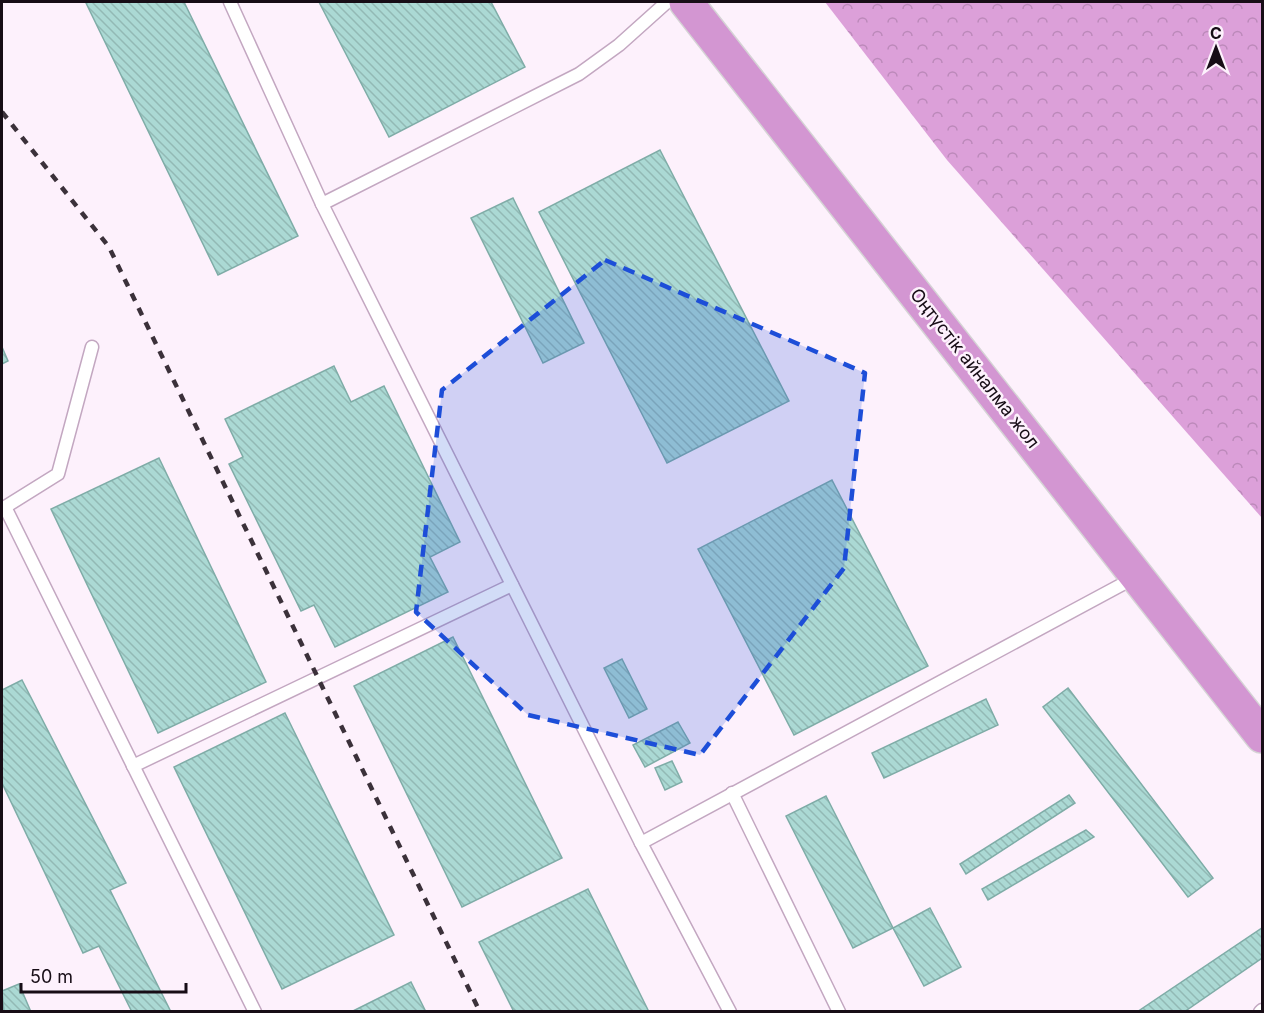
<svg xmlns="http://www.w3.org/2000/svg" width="1264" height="1013" viewBox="0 0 1264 1013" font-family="Inter,sans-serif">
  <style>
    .forest { fill: url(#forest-crowns) }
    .building { fill: url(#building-back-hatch); stroke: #7faca7; stroke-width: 1.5 }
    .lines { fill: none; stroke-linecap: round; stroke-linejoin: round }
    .service-casing { stroke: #c3a7c1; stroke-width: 15 }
    .trunk-casing { stroke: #d5d3d5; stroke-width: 36 }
    .service { stroke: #fff; stroke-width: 12 }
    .trunk { stroke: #d396d2; stroke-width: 33 }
    .rail { stroke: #3b313a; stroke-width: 4.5; stroke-dasharray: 8 8; stroke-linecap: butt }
    .marked { fill: #1d4ed8; fill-opacity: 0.2; stroke: #1d4ed8; stroke-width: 4.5; stroke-dasharray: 12 8; stroke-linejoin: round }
    .labels { text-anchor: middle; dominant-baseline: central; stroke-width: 5; stroke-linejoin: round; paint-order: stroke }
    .street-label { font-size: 18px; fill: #170d16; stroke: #fdf1fc }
  </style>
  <defs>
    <pattern id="forest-crowns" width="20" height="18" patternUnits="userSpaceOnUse" patternTransform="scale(1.5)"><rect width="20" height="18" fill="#dca0d9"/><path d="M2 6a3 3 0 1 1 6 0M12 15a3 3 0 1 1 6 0" fill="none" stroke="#bc89ba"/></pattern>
    <pattern id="building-back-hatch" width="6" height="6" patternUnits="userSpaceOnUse" patternTransform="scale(1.5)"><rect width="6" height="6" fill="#abd9d4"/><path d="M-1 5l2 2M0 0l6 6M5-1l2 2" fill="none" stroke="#92b9b5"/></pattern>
  </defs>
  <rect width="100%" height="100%" fill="#fdf1fc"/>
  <polygon class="forest" points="825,2 1262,2 1262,518 947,160"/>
  <g class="building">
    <polygon points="89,2 184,2 298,236 218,275 86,3"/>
    <polygon points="319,2 491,2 525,67 389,137"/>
    <polygon points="660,150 789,401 667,463 539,212"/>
    <polygon points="513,198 584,343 543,363 471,218"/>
    <polygon points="2,347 8,361 2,364"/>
    <polygon points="334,366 351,402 384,386 460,542 430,557 448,592 335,647 314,605 301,611 229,464 243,457 225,419"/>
    <polygon points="159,458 266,682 158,733 51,509"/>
    <polygon points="832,480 928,666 794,735 698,549"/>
    <polygon points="453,637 562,858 462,907 354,686"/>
    <polygon points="622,659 647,709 629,718 604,668"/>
    <polygon points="22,680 126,883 110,890 171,1012 132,1012 99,946 83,953 2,783 2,690"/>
    <polygon points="1068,688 1213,878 1188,897 1043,707"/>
    <polygon points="986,699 998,725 884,778 872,753"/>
    <polygon points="285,713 394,935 282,989 174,767"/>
    <polygon points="678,722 690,743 645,767 633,745"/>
    <polygon points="672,761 682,782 665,790 655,768"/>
    <polygon points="1069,795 1075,803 966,874 960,864"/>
    <polygon points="826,796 893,928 853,948 786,816"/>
    <polygon points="1086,830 1094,837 988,900 982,889"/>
    <polygon points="588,889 649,1012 514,1012 479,942"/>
    <polygon points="930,908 961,967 924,986 893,928"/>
    <polygon points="1262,928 1262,958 1184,1012 1137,1012"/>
    <polygon points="411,982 426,1012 351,1012"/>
    <polygon points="19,984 31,1012 4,1012 2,991"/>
  </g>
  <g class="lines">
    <g class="service-casing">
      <g id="service">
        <polyline points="230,2 322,204 579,74 619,45 667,2"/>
        <polyline points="322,204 641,843"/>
        <polyline points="92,347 58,474 5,507 255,1012"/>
        <polyline points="133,766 512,585"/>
        <polyline points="732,793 839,1012"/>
        <polyline points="730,1012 641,843 1134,578"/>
        <polyline points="1260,1012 1262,1010"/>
      </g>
    </g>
    <g class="trunk-casing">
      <polyline id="trunk" points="686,2 1262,736"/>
    </g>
    <use href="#service" class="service"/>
    <use href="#trunk" class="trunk"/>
    <polyline class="rail" points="2,112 109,247 480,1012"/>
  </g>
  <path class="marked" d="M605 260 865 373 844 568 700 755 528 715 416 612 442 390Z"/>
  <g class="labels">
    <g class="street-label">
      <text transform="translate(975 368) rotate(52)">Оңтүстік айналма жол</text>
    </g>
  </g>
  <rect width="1264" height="1013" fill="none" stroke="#170d16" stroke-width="6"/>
  <g transform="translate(1216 48)" stroke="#fdf1fc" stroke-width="4.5" paint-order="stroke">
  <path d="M0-4.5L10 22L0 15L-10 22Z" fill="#170d16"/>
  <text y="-9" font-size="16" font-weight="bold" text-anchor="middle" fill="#170d16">С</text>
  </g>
  <path d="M21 983v9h165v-9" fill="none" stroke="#170d16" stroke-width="3"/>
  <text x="30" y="983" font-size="18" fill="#170d16" stroke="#fdf1fc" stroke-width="4.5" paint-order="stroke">50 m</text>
</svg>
